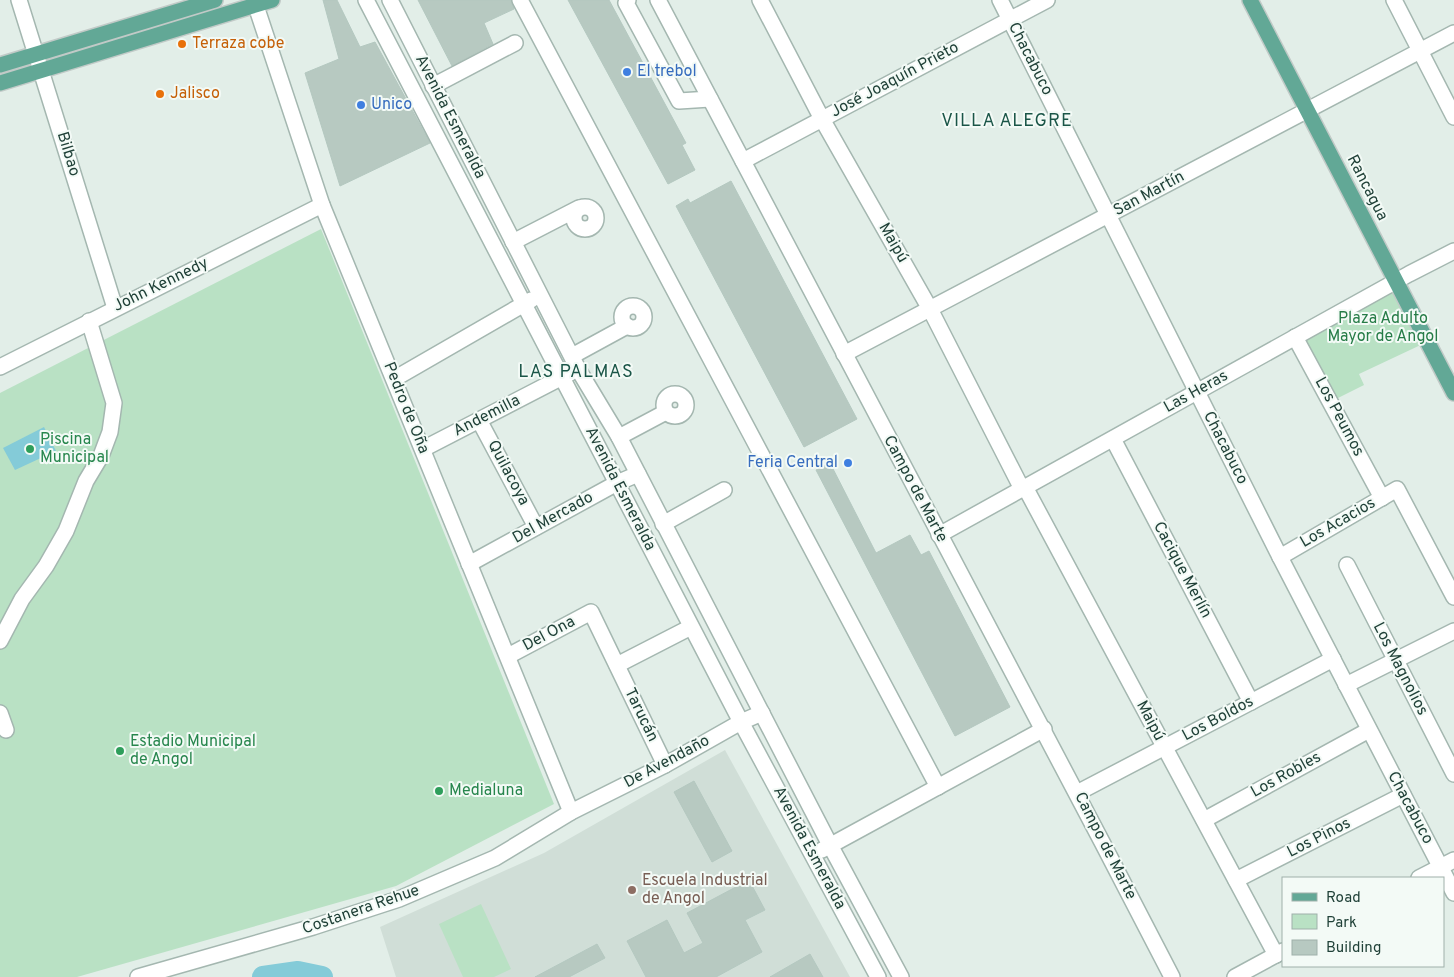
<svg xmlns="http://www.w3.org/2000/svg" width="1454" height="977" viewBox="0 0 1454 977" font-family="Overpass,sans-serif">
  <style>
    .built { fill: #d0ded7 }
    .green { fill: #b9e1c4 }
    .water { fill: #84cbd8 }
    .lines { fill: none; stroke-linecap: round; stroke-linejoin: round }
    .river { stroke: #84cbd8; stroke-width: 22 }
    .building { fill: #b7c9c1; stroke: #b4c8c0 }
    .minor-casing { stroke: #a4b7b0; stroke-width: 18 }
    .major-casing { stroke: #c1cac7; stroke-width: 18 }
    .minor { stroke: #fff; stroke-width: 15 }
    .major { stroke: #62a896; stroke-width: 15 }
    .food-dot { fill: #e8710a; stroke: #f3faf6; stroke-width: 2 }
    .shop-dot { fill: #3f7fe0; stroke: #f3faf6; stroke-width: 2 }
    .leisure-dot { fill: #2e9e5b; stroke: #f3faf6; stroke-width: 2 }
    .education-dot { fill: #8d6e63; stroke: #f3faf6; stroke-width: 2 }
    .labels { text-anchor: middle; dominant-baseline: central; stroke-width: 4; stroke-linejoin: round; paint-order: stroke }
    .food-label { font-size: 16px; fill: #c56008; stroke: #f3faf6; text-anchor: start }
    .street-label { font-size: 16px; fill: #204138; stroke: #f3faf6 }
    .shop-label { font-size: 16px; fill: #366cbe; stroke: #f3faf6; text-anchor: start }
    .park-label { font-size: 16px; fill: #267c47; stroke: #f3faf6 }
    .leisure-label { font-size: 16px; fill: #27864d; stroke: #f3faf6; text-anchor: start }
    .education-label { font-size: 16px; fill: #785e54; stroke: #f3faf6; text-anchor: start }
    .neighbourhood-label { font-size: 18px; letter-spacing: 1px; fill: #1a5547; stroke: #f3faf6 }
  </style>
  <rect width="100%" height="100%" fill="#e2eee8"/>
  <polygon class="built" points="725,750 850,977 396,977 380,927 544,853"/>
  <g class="green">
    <polygon points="321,229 554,804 396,886 77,977 0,977 0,393"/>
    <polygon points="1397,284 1427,342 1359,374 1364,385 1336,399 1304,336"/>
    <polygon points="481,904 511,969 494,977 463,977 439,924"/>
  </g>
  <polygon class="water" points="44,427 56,451 15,470 3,448"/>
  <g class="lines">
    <polyline class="river" points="263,977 298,972 322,977"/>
  </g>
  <g class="building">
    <polygon points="323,0 337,0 360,47 375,42 430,143 340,186 305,73 339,59"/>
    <polygon points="418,0 511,0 514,9 484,23 493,44 452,66"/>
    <polygon points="568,0 609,0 686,143 682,145 695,170 668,184"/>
    <polygon points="731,181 857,419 804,447 676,206 688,199 690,203"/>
    <polygon points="830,463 876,553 910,535 921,555 929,551 1010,707 955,736 816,470"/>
    <polygon points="694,781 732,851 712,862 674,792"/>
    <polygon points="749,880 765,910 745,920 762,952 716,977 646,977 627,941 667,920 684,953 703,943 687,913"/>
    <polygon points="597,944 605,958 569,977 535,977"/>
    <polygon points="810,954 823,977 770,977"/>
  </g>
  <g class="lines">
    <g class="minor-casing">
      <g id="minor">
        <polyline points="19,0 115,308"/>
        <polyline points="254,0 322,205 571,812"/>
        <polyline points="366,0 741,722 878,977"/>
        <polyline points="390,0 578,369 619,437 830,845 901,977"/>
        <polyline points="520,0 938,787"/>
        <polyline points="628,0 626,3 679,101 710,99"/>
        <path d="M658 0C830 325 1003 650 1172 977"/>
        <polyline points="760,0 822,119 930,309 1022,489"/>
        <polyline points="1000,0 1280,557 1454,893"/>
        <polyline points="1394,0 1454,117"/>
        <polyline points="433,86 515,43"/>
        <polyline points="743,161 1047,0"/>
        <circle cx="585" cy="218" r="11"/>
        <polyline points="513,242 579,208"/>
        <circle cx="633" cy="317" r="11"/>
        <polyline points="1295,337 1382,498"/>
        <polyline points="844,354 1454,33"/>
        <polyline points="572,356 627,326"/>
        <polyline points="0,367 322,205"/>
        <polyline points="394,379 531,300"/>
        <circle cx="675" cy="405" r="11"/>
        <polyline points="479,420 536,527"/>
        <polyline points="619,437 666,412"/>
        <polyline points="1113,439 1251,702"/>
        <polyline points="423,449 570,373"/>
        <polyline points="1025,487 1276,955"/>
        <polyline points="663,524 724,490"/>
        <polyline points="939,535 1409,274 1454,251"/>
        <polyline points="1280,557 1397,489 1454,597"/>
        <polyline points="469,564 617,483 638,474"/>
        <polyline points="1347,565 1454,774"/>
        <polyline points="0,641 22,599 46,566 66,531 86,481 101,456 110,432 114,403 89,321"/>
        <polyline points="508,656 591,612 665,765"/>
        <polyline points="617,665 691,627"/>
        <polyline points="1346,685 1454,631"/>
        <polyline points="0,713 6,730"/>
        <polyline points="1077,793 1333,659"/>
        <polyline points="1204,820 1369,730"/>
        <polyline points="822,850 1044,729"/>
        <polyline points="1419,878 1454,860"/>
        <polyline points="1236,880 1403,795"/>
        <polyline points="138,977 313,927 399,899 495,858 571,812 665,765 741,722 762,713"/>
        <polyline points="1235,977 1283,951"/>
      </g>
    </g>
    <g class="major-casing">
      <g id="major">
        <polyline points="1250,0 1454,393"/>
        <polyline points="0,65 215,0"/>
        <polyline points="0,83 272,0"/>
      </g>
    </g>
    <use href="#minor" class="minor"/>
    <use href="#major" class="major"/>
  </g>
  <g class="food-dot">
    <circle cx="182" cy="44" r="5"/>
    <circle cx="160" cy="94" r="5"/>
  </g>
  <g class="shop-dot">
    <circle cx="627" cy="72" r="5"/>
    <circle cx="361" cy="105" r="5"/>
    <circle cx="848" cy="463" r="5"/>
  </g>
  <g class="leisure-dot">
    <circle cx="30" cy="449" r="5"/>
    <circle cx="120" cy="751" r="5"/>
    <circle cx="439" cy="791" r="5"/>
  </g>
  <circle class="education-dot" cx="632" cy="890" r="5"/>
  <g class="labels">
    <g class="food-label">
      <text x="192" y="44">Terraza cobe</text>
      <text x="170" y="94">Jalisco</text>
    </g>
    <g class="street-label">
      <text transform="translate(1030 59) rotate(63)">Chacabuco</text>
      <text transform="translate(895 80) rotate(-28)">José Joaquín Prieto</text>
      <text transform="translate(450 117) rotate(63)">Avenida Esmeralda</text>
      <text transform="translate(68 154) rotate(73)">Bilbao</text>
      <text transform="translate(1367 188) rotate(63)">Rancagua</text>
      <text transform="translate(1149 194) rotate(-28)">San Martín</text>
      <text transform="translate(893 243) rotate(60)">Maipú</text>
      <text transform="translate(161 285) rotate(-26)">John Kennedy</text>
      <text transform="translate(1196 392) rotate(-29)">Las Heras</text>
      <text transform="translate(406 408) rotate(68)">Pedro de Oña</text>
      <text transform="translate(487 416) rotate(-27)">Andemilla</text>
      <text transform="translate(1339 417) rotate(62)">Los Peumos</text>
      <text transform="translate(1225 448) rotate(63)">Chacabuco</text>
      <text transform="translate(508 473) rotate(62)">Quilacoya</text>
      <text transform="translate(620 489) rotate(63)">Avenida Esmeralda</text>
      <text transform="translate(915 489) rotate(62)">Campo de Marte</text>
      <text transform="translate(553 518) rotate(-29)">Del Mercado</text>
      <text transform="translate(1338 523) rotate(-30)">Los Acacios</text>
      <text transform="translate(1182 570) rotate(62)">Cacique Merlín</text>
      <text transform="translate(549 634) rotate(-28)">Del Ona</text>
      <text transform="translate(1400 669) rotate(63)">Los Magnolios</text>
      <text transform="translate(641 715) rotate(64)">Tarucán</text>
      <text transform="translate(1218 719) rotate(-28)">Los Boldos</text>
      <text transform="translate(1150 721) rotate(62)">Maipú</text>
      <text transform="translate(667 762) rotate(-28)">De Avendaño</text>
      <text transform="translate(1286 775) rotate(-29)">Los Robles</text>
      <text transform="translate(1410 808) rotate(62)">Chacabuco</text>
      <text transform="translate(1319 838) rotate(-27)">Los Pinos</text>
      <text transform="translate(1105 846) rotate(63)">Campo de Marte</text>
      <text transform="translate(809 848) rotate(62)">Avenida Esmeralda</text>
      <text transform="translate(361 910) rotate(-19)">Costanera Rehue</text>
    </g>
    <g class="shop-label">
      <text x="637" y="72">El trebol</text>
      <text x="371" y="105">Unico</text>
      <text x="838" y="463" text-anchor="end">Feria Central</text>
    </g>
    <g class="park-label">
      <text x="1383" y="319">Plaza Adulto<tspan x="1383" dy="18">Mayor de Angol</tspan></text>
    </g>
    <g class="leisure-label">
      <text x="40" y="440">Piscina<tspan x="40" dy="18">Municipal</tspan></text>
      <text x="130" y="742">Estadio Municipal<tspan x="130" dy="18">de Angol</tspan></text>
      <text x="449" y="791">Medialuna</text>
    </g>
    <g class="education-label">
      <text x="642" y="881">Escuela Industrial<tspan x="642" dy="18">de Angol</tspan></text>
    </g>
    <g class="neighbourhood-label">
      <text x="1007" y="121">VILLA ALEGRE</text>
      <text x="576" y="372">LAS PALMAS</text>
    </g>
  </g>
  <rect x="1282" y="877" width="162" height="90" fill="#f3faf6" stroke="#9fb0aa"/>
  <rect x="1292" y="893" width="25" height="8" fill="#62a896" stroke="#9fb0aa"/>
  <text x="1326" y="902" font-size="15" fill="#204138">Road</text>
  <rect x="1292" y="914" width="25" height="15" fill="#b9e1c4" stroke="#9fb0aa"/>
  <text x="1326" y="927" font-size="15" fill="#204138">Park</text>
  <rect x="1292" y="940" width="25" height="15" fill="#b7c9c1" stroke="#9fb0aa"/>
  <text x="1326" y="952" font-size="15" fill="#204138">Building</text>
</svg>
